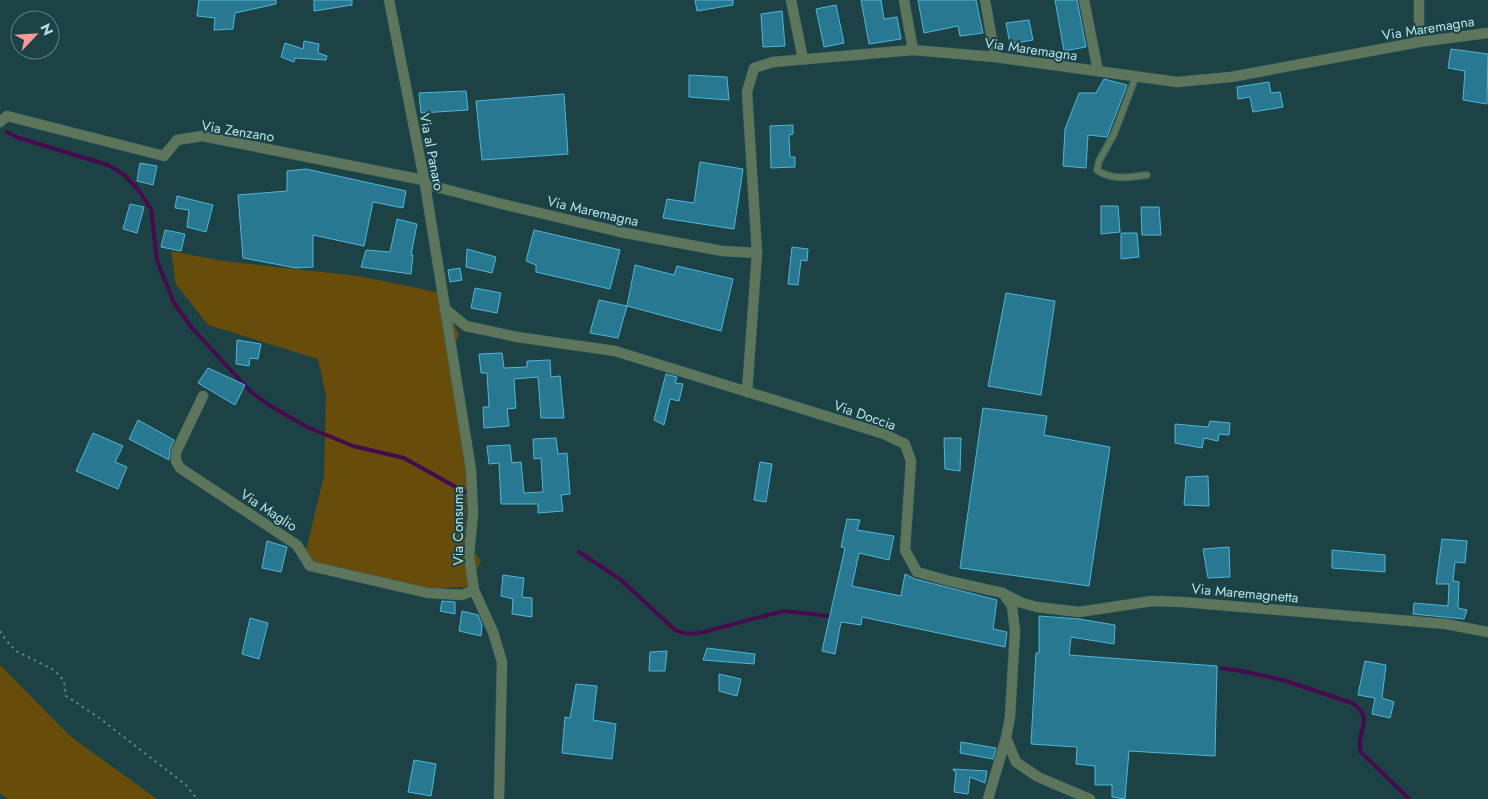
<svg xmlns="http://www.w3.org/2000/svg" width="1488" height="799" viewBox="0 0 1488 799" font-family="Jost,sans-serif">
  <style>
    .green { fill: #684c0a }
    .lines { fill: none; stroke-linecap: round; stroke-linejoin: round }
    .stream { stroke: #460b4d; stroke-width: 4 }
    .building { fill: #287891; stroke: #50b7d9 }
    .lane-casing { stroke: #385f63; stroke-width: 8 }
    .street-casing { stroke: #385f63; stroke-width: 11 }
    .path { stroke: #598488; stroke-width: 2; stroke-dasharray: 2.5 4; stroke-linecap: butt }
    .lane { stroke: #5d755b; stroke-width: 6 }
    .street { stroke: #5d755b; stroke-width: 10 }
    .labels { text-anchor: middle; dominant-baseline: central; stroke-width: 4; stroke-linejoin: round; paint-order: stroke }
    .street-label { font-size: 14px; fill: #b1e4e9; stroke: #1d4245 }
  </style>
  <rect width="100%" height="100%" fill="#1d4245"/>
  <g class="green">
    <polygon points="171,251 223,261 359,276 441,293 459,335 452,350 467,476 465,539 481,561 467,587 392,590 304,559 324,476 326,395 318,359 208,325 176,284"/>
    <polygon points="0,665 70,736 157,799 9,799 0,794"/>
  </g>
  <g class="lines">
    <g class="stream">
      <polyline points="7,132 19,138 108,165 123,174 137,188 151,209 157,260 174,303 192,328 250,391 269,405 307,427 353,446 404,458 465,492"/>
      <path d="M579 552 620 579 675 630C685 635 693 634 704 632L783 611 830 616"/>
      <path d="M1221 668 1247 672 1286 681 1352 703C1377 719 1354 733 1361 752L1409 799"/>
    </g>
  </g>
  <g class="building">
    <polygon points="199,0 276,0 276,4 235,13 233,29 214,30 215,18 197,16"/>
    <polygon points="314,0 352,0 352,5 314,11"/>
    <polygon points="695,0 733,0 733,5 697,11"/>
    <polygon points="861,0 881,0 884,19 897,17 901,39 869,44"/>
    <polygon points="918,0 976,0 983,33 960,36 958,26 924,33"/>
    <polygon points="1055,0 1077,0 1086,47 1064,51"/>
    <polygon points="836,5 844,43 824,47 816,9"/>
    <polygon points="782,11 785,46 763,47 761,14"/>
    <polygon points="1029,20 1033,40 1010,44 1006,23"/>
    <polygon points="304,41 319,44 318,53 327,56 326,60 295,58 294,62 281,57 285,43 303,49"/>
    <polygon points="1451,49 1488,54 1487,104 1463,100 1465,71 1448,68"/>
    <polygon points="689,75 727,77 729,100 689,97"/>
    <polygon points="1104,79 1127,85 1107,137 1088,135 1086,168 1063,166 1065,129 1079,93 1096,93"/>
    <polygon points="1269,82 1271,93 1280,92 1283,107 1253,112 1250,97 1238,99 1237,87"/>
    <polygon points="466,91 468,110 421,113 419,93"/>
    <polygon points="564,94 568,154 482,160 476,101"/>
    <polygon points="793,125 793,134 789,135 790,157 795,157 795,167 771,168 770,126"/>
    <polygon points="700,162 743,169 734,229 663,218 667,199 694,203"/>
    <polygon points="140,163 157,166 153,185 137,181"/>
    <polygon points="306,169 406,191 403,208 373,202 364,246 313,235 313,267 296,268 243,258 238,195 287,191 287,171"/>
    <polygon points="177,196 213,205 206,232 187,227 189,210 175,208"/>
    <polygon points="130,204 144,207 137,233 123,229"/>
    <polygon points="1101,206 1118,206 1120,232 1101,234"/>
    <polygon points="1141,207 1159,207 1161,235 1142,235"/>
    <polygon points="397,219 417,224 411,255 413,255 411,274 361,267 366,250 390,252"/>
    <polygon points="165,230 185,234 181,251 161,247"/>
    <polygon points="534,230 620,250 610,289 536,272 536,265 526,261"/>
    <polygon points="1121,233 1137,233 1139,257 1121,259"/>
    <polygon points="792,247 808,249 807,261 801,260 798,285 788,284"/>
    <polygon points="467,249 496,257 492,273 466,267"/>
    <polygon points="635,265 674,275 677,266 733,279 721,331 627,306"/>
    <polygon points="460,268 462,280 450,282 448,270"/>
    <polygon points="475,288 501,293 497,313 471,308"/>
    <polygon points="1006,293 1055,301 1041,395 988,386"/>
    <polygon points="599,300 627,306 618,338 590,333"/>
    <polygon points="237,340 261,344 258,359 250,358 249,366 236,364"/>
    <polygon points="502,353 504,368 527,367 527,361 550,360 551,377 560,376 564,418 541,418 538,377 514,379 516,408 507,409 509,426 484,428 483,407 489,407 487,373 481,373 479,354"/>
    <polygon points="208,368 245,385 235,405 198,383"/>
    <polygon points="666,374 677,377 675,383 683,384 679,401 670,399 664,425 654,420"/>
    <polygon points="983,408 1047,416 1044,435 1110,447 1089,586 960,568"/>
    <polygon points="138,420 174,440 170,449 169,460 129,439"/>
    <polygon points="1210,421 1230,423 1229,435 1219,434 1218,441 1204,438 1202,448 1175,443 1175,424 1208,427"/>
    <polygon points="93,433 123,446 115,462 127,467 118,489 76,471"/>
    <polygon points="556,438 558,454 567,453 570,494 561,495 563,511 538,513 538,504 501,504 499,463 489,464 487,446 510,445 512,463 521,462 524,493 543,492 541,458 534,459 533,439"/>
    <polygon points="944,438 961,438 960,471 945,469"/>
    <polygon points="760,462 772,464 766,502 754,500"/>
    <polygon points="1208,476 1209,506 1184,505 1186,477"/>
    <polygon points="847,519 860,520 857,530 894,536 889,560 859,553 852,586 901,596 905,574 915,579 997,600 993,629 1007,632 1005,647 862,617 861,625 841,622 835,654 822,651 845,548 841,547"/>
    <polygon points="1442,539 1467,541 1465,563 1455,562 1453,581 1459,582 1458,608 1467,610 1464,619 1413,614 1414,603 1448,606 1449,584 1436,584"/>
    <polygon points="267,541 287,547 281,572 262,568"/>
    <polygon points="1229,547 1230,577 1208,578 1203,549"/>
    <polygon points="1332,550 1385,555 1385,572 1332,568"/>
    <polygon points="503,575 524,578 522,597 532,598 532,617 512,614 513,599 501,596"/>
    <polygon points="442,601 455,602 455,614 440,611"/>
    <polygon points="462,611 478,615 482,625 481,636 459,631"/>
    <polygon points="1039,616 1079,619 1115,625 1114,644 1071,637 1069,655 1217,666 1215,756 1129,751 1125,799 1112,797 1112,785 1095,785 1095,766 1076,764 1077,747 1031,744 1036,653 1039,653"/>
    <polygon points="250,618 268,623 259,659 242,654"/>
    <polygon points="707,648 755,654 754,664 703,660"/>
    <polygon points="667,651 665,671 649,671 650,652"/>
    <polygon points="1365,661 1386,665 1382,698 1394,702 1390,718 1372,714 1375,698 1358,695"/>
    <polygon points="719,674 741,679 737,696 719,691"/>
    <polygon points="576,684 597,686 593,720 616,724 612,759 562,753 565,717 570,718"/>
    <polygon points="961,742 996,748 993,759 960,753"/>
    <polygon points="414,760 436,764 431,796 408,792"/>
    <polygon points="953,769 987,771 985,783 970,777 968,794 954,792 956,772 953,770"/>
  </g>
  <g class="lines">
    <g class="lane-casing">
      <path id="lane" d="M1136 76 1114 134 1099 161 1097 170C1112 181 1130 177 1147 175"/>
    </g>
    <g class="street-casing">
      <g id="street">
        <polyline points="389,0 425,184 471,470 473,513 469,556 474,590 493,632 502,662 499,799"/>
        <polyline points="791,0 803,59"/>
        <polyline points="904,0 913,50"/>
        <polyline points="985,0 995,57"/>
        <polyline points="1084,0 1098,71"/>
        <polyline points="1419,42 1419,0"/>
        <polyline points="0,122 7,116 164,156 177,140 202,136 423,180"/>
        <polyline points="425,184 502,204 620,232 722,251 757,253"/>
        <polyline points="445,309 466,326 517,337 615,351 884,434 905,444 911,461 905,550 917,572 949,581 1003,593 1012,606 1015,631 1010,717 1006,738 1016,762 1038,777 1090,799"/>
        <polyline points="747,392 757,253 747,92 754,68 773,62 913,50 995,57 1177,82 1231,77 1419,42 1488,33"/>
        <polyline points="203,396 176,452 176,461 180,468 297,545 310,566 428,593 462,595 474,590"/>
        <polyline points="1006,595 1022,603 1037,607 1079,612 1152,601 1183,602 1446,624 1488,632"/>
        <polyline points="988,799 1006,738"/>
      </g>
    </g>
    <polyline class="path" points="0,631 5,639 16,651 54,670 64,681 66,696 98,717 186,785 197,799"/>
    <use href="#lane" class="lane"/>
    <use href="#street" class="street"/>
  </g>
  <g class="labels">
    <g class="street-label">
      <text transform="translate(1428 28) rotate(-9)">Via Maremagna</text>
      <text transform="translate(1031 49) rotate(8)">Via Maremagna</text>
      <text transform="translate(238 131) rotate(9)">Via Zenzano</text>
      <text transform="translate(432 152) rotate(79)">Via al Panaro</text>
      <text transform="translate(593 211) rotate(13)">Via Maremagna</text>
      <text transform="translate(865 415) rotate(19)">Via Doccia</text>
      <text transform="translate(269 510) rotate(33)">Via Maglio</text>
      <text transform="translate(458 526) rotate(-90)">Via Consuma</text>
      <text transform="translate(1245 593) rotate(5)">Via Maremagnetta</text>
    </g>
  </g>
  <g transform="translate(35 35) rotate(65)"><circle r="24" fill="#1d4245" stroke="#588387"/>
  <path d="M0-4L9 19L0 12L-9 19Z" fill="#f59b97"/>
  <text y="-8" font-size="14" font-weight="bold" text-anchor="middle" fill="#b1e4e9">N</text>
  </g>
</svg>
